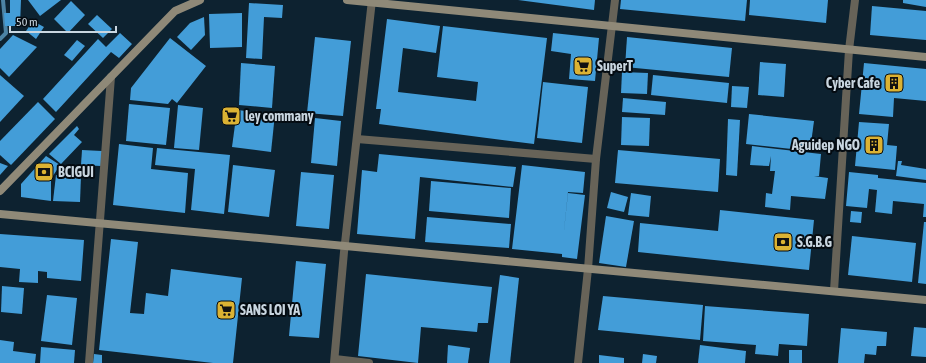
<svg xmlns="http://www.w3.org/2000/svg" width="926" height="363" viewBox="0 0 926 363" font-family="'Asap Condensed',sans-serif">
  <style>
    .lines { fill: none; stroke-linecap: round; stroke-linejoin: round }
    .stream { stroke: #4c83a4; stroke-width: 4 }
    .building { fill: #439dd8 }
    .minor { stroke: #676358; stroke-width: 8 }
    .tertiary { stroke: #676358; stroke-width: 8 }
    .secondary { stroke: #8f8978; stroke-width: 8 }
    .labels { text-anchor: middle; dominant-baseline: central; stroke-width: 4; stroke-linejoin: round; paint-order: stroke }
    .poi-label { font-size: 14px; font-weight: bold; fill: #c9d6e0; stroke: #040b11; text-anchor: start }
  </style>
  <rect width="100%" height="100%" fill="#0d2230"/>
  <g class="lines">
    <polyline class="stream" points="0,39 6,33 3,0"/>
  </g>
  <g class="building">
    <polygon points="10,0 21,0 20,26 5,26 4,13 10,13"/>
    <polygon points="28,0 61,0 40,16"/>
    <polygon points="518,0 595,0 594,10"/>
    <polygon points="621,0 747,0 745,21 620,9"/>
    <polygon points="750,0 828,0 826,23 749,15"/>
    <polygon points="903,0 926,0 926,7 903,3"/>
    <polygon points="71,1 85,15 68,33 54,19"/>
    <polygon points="249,3 283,5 282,18 264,17 262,59 246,58"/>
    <polygon points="872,6 926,11 926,40 870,35"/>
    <polygon points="242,13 242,47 210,48 209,14"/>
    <polygon points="97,15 112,29 103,38 88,24"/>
    <polygon points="204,17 205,35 191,50 177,37 190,23"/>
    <polygon points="387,19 440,26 436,53 403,48 398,92 476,101 478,82 437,77 443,26 547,38 534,144 379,124 381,109 376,109"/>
    <polygon points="33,21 44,27 36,39 26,31"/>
    <polygon points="120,33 132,44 119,58 111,52 56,112 43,99 98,39 106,47"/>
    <polygon points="553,33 599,38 595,81 569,79 571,54 551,51"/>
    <polygon points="13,35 37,47 9,77 0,68 0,49"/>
    <polygon points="315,37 351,41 343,116 307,113"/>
    <polygon points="627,37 732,48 729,77 625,67"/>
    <polygon points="170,38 206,66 177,103 172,99 168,104 130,100 131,88"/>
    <polygon points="77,40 85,46 72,61 64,55"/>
    <polygon points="760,62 786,64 784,97 758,95"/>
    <polygon points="241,63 275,66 272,108 239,105"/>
    <polygon points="864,63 926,69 926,101 894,98 893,117 859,114"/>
    <polygon points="622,72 648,73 647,94 621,93"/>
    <polygon points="0,75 24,96 0,122"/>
    <polygon points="653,75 729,83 727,103 651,95"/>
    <polygon points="543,82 588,87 582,143 537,138"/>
    <polygon points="732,86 749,87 747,108 731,107"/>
    <polygon points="623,98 666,102 665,115 622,112"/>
    <polygon points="38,102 55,119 11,165 0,155 0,141"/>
    <polygon points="129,104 170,108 166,145 126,141"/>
    <polygon points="178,105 203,108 199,150 174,148"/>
    <polygon points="237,110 275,114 271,152 232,147"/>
    <polygon points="749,114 814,121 810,151 746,144"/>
    <polygon points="622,117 650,118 649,146 621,145"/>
    <polygon points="315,118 341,121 337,166 311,163"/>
    <polygon points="728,119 740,120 737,176 726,175"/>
    <polygon points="859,122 889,124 887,145 897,146 895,170 855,166"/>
    <polygon points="77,126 79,129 74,135 82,142 61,164 49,154"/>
    <polygon points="119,144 153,148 151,169 188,173 185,213 113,205"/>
    <polygon points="752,146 821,154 819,176 814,176 828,178 825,199 791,196 790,210 765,207 766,193 772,194 775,171 770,171 771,156 769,166 750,165"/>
    <polygon points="157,148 230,155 224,214 191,210 195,169 155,165"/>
    <polygon points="82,150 102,151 101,166 81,165"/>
    <polygon points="618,150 720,159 718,192 615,183"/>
    <polygon points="379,154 516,167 513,187 420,177 415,239 357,234 362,170 377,172"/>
    <polygon points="46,156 60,165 51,179 51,201 21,197 21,184"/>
    <polygon points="898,161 902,161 901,165 926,169 926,180 896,176"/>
    <polygon points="0,163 8,166 0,175"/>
    <polygon points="233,165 275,170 269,217 228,212"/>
    <polygon points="522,165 585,172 583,193 568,192 563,240 568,193 585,195 577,259 562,257 562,254 512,249"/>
    <polygon points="301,172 334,175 329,229 296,226"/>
    <polygon points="849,172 878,175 878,178 926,183 926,217 923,217 924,204 893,201 892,214 875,212 877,190 869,189 867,208 846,206"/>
    <polygon points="56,175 81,176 80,202 53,201"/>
    <polygon points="431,181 511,188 509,218 429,211"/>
    <polygon points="611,192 628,197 624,212 607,208"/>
    <polygon points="631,193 651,196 649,217 628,215"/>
    <polygon points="720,210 814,220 809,270 638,252 640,223 718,231"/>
    <polygon points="851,211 862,212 861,223 850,222"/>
    <polygon points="606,216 634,221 626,267 599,263"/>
    <polygon points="427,217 511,224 509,248 425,242"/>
    <polygon points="924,222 926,222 926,284 918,283"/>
    <polygon points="0,234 84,240 81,281 47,278 47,272 38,271 38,283 19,282 20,269 0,267"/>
    <polygon points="852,236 916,243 912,282 848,275"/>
    <polygon points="111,239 138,242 130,313 144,314 146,293 168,296 171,269 242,278 233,363 213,363 99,350"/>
    <polygon points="296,261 326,264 319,338 289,336"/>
    <polygon points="366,274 492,287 488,323 478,323 477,332 421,327 418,363 358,356"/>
    <polygon points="500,275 519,278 510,363 489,363"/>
    <polygon points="2,286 24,288 22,314 1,312"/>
    <polygon points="47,295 77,298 72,345 41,341"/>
    <polygon points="603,296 703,305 700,340 598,330"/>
    <polygon points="705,306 809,314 807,346 779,344 778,356 755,354 756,345 703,341"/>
    <polygon points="914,327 926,328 926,357 911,356"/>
    <polygon points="841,328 887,332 886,346 877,346 876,355 865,354 864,363 838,363"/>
    <polygon points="0,340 14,342 13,351 36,354 35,363 0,363"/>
    <polygon points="448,345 470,348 468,363 447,363"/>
    <polygon points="700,345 746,351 745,363 698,363"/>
    <polygon points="41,347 75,350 74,363 40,363"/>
    <rect x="789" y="350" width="13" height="13"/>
    <polygon points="94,354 102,355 102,363 93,363"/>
    <polygon points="643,354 657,356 656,363 642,363"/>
    <polygon points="599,355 624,358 624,363 599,363"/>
  </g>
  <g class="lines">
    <g class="minor">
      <polyline points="357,139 596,159"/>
      <polyline points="834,291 849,50 855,0"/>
      <polyline points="335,359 369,363"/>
      <polyline points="89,363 111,77"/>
      <polyline points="334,363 344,252 372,0"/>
      <polyline points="578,363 588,269"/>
    </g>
    <polyline class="tertiary" points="588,269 596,159 615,0"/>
    <g class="secondary">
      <polyline points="347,0 926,57"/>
      <polyline points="0,191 175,11 200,0"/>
      <polyline points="0,214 926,300"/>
    </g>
  </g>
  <defs>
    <g id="supermarket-square" transform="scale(1)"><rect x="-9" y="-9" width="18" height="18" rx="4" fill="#dbb233" stroke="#040b11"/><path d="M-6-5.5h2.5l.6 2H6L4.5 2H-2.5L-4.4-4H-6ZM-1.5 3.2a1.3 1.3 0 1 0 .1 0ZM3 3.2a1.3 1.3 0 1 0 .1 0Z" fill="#111"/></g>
    <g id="building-square" transform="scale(1)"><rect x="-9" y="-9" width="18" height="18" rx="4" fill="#dbb233" stroke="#040b11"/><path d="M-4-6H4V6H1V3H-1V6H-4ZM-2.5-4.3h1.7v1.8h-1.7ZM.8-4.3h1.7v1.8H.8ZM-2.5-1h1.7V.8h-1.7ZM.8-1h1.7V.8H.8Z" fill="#111"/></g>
    <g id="bank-square" transform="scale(1)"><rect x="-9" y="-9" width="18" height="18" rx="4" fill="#dbb233" stroke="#040b11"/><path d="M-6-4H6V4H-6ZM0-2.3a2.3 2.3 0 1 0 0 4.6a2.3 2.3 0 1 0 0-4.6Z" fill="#111"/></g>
  </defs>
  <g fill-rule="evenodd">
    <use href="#supermarket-square" x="583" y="66"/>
    <use href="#building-square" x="894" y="83"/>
    <use href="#supermarket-square" x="231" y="116"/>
    <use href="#building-square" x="874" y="145"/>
    <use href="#bank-square" x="44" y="172"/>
    <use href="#bank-square" x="783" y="242"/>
    <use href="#supermarket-square" x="226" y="310"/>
  </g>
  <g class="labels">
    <g class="poi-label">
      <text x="597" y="66">SuperT</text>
      <text x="880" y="83" text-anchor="end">Cyber Cafe</text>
      <text x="245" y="116">ley commany</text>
      <text x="860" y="145" text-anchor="end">Aguidep NGO</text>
      <text x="58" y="172">BCIGUI</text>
      <text x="797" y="242">S.G.B.G</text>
      <text x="240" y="310">SANS LOI YA</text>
    </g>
  </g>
  <path d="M10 26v6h106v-6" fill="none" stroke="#c9d6e0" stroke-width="2"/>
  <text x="16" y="26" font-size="12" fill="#c9d6e0" stroke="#040b11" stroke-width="3" paint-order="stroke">50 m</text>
</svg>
